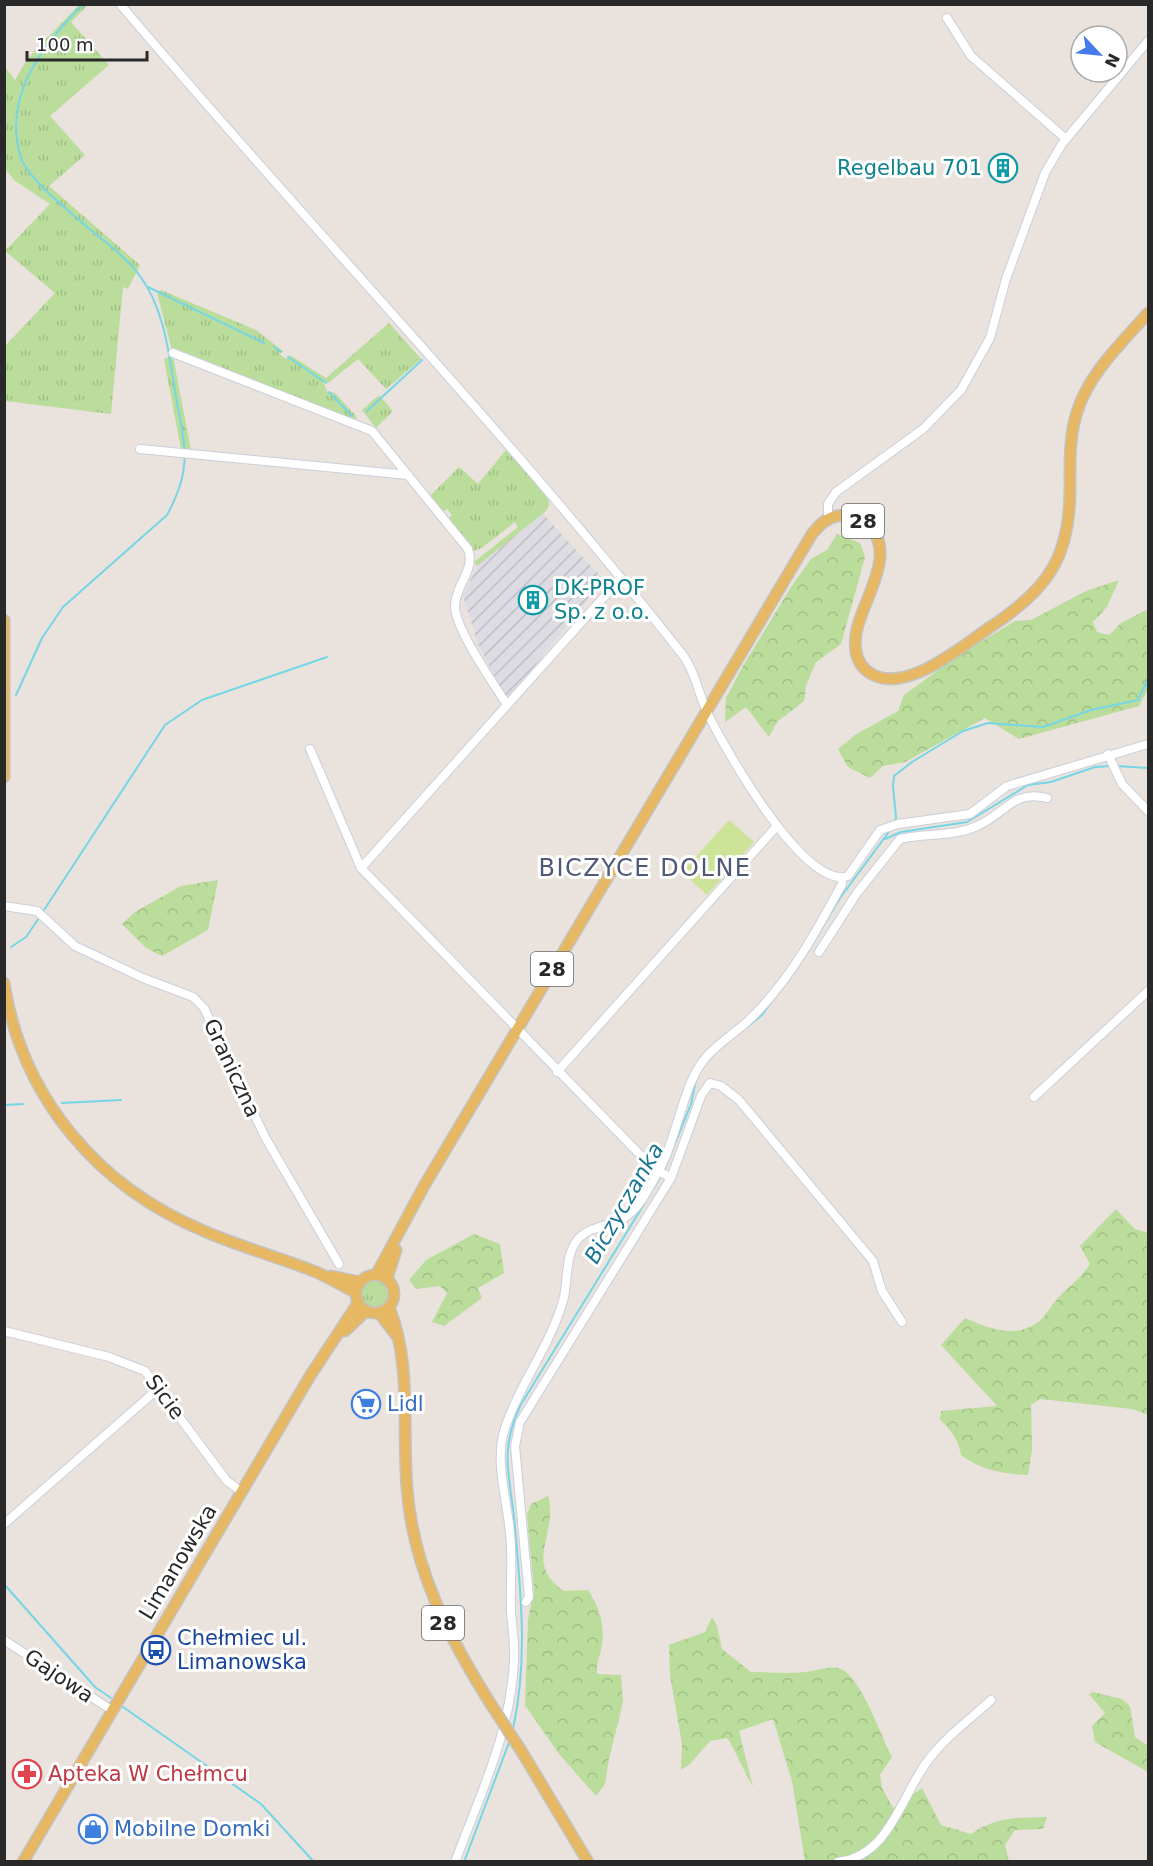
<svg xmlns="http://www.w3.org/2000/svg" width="1153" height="1866" viewBox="0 0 1153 1866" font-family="'DejaVu Sans',sans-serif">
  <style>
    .industrial { fill: url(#industrial-furrows) }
    .grass { fill: url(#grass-tufts) }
    .forest { fill: url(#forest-crowns) }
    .pitch { fill: #cde498 }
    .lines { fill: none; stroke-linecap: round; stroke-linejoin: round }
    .stream { stroke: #75d6e6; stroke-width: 2 }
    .minor-casing { stroke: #cacfda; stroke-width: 10 }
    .major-casing { stroke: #c3c3c3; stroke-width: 13 }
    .minor { stroke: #fff; stroke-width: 8 }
    .major { stroke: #e7b864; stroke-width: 10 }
    .major-bridge-casing { stroke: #c3c3c3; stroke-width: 13; stroke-linecap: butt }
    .major-bridge { stroke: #e7b864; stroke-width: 10 }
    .labels { text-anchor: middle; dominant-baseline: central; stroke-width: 6; stroke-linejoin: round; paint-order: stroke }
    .shield { fill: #fff; stroke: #696969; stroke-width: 1.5 }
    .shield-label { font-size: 20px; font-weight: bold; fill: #292929 }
    .culture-label { font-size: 21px; fill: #0d838f; stroke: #fff; text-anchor: end }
    .street-label { font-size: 21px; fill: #292929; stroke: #fff }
    .shop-label { font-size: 21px; fill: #366cbe; stroke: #fff; text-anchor: start }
    .transit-label { font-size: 21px; fill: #164399; stroke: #fff; text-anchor: start }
    .health-label { font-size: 21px; fill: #be3a42; stroke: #fff; text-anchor: start }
    .water-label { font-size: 22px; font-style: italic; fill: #167590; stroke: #fff }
    .quarter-label { font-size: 24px; letter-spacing: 1.5px; fill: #4d5976; stroke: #fff }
  </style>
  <defs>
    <pattern id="industrial-furrows" width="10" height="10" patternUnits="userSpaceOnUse" patternTransform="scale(1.5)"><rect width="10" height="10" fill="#dddce3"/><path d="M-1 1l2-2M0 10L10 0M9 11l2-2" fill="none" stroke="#bebdc3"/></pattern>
    <pattern id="grass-tufts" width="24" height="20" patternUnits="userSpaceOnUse" patternTransform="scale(1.5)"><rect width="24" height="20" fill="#badd9c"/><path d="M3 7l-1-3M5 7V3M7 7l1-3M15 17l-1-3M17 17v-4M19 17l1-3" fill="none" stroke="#a0be86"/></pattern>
    <pattern id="forest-crowns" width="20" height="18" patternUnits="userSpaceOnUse" patternTransform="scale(1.5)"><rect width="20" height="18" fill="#badd9c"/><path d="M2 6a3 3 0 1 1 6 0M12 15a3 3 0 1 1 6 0" fill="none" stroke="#a0be86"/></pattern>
  </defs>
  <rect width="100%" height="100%" fill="#eae2dc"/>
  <polygon class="industrial" points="542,513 604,580 507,700 478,644 463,596 477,566"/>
  <g class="grass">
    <polygon points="79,5 88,5 71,22 109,65 50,116 85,155 49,186 140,265 128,289 123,287 111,414 5,401 5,346 55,293 5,251 50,204 15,181 5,169 5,67 15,80 27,59"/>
    <polygon points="161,290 256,330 283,351 279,354 286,359 290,355 326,378 389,323 421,359 386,389 358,359 328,383 323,382 328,393 334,392 357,417 355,422 186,353 172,350 157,293"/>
    <polygon points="173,356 191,450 181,449 164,359"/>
    <polygon points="379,395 393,411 376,428 362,410"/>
    <polygon points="506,450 548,498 549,505 546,511 477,566 474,562 518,527 515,522 482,548 473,551 448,519 452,515 447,509 443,512 430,496 459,467 478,484"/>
    <circle cx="375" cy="1294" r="13"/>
  </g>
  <g class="forest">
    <polygon points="837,534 860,543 865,557 841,644 816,662 806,686 804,701 777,722 769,737 746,707 725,722 726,698 743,666 793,584 811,559 827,550"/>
    <polygon points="1119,580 1107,607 1093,622 1097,632 1109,635 1121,623 1148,609 1148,689 1139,706 1019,739 985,718 905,762 883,766 870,778 848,767 838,749 855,735 898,711 904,695 956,657 1015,621 1031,620 1086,591"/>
    <polygon points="218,880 208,930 162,956 146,948 122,924 135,912 181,886"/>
    <path d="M1116 1209 1135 1229 1148 1233V1415L1132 1409 1040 1399 1031 1405 1032 1450 1028 1475C1003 1474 981 1470 961 1455 958 1440 952 1430 940 1420L941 1411 997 1406 941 1345 965 1318C988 1328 1014 1339 1037 1323 1045 1317 1051 1306 1058 1298 1069 1286 1081 1278 1090 1264L1080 1246Z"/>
    <polygon points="474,1234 500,1244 504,1273 478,1288 482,1298 444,1326 432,1322 447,1293 440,1286 416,1289 409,1280 426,1260"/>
    <path d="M548 1496C559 1534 522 1563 564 1591L588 1590C600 1608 606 1628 601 1650 599 1659 596 1664 597 1674L621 1675 623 1702 609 1759 605 1784 596 1796 559 1754 525 1705 528 1620 534 1591 527 1514 531 1504Z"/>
    <path d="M712 1617 717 1626 722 1649 751 1672C769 1672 788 1674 806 1672 816 1671 827 1666 838 1668 861 1674 881 1737 892 1757L880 1775 882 1788 893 1808 922 1788 941 1825 971 1834C997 1816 1017 1818 1047 1817L1043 1829 1015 1830 1005 1845 1009 1861H805L792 1781 773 1719 739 1731 753 1787C747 1777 731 1742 727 1738L710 1741 690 1764 681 1770 682 1744 670 1675 669 1645 705 1632Z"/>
    <polygon points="1093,1692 1122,1699 1130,1706 1135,1737 1148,1746 1148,1772 1095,1742 1092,1726 1105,1713 1089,1694"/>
  </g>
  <polygon class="pitch" points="729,820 754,842 707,895 682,872"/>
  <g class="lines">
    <g class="stream">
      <polyline points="148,287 264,343"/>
      <polyline points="274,347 281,352"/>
      <polyline points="288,357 326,383"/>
      <polyline points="329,392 352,416"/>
      <polyline points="367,411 422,360"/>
      <path d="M16 695 42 638 63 607 167 515C193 468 185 447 176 397 169 355 165 310 140 276 126 257 104 241 86 226 65 207 36 186 22 161 0 98 42 46 83 4"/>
      <polyline points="1116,766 1148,768"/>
      <polyline points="893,824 896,818 893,786 894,776 912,762 963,731 988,723 1043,727 1091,710 1138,700 1148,679"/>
      <polyline points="885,839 901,832 967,822 1028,785 1051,782 1095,767 1110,766"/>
      <polyline points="44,910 165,725 202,700 327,657"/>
      <polyline points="11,947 26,937 39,918"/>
      <polyline points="807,953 840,898 891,829"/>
      <polyline points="747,1027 762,1015 772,1001"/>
      <polyline points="721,1048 733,1038"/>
      <polyline points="62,1103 121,1100"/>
      <polyline points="4,1105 23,1104"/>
      <polyline points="664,1171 691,1104 696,1080"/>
      <polyline points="653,1189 661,1176"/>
      <polyline points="4,1584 95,1687 111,1698"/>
      <polyline points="123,1707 261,1804 314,1862"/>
      <path d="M513 1729C528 1660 521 1596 515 1527 511 1477 498 1455 520 1406L646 1201"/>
      <polyline points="464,1862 510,1740"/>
    </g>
    <g class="minor-casing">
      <g id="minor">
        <path d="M120 4C305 223 505 429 682 654 696 672 699 698 710 718 726 750 805 891 848 876L880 830 898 824 970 814 1007 786 1148 744"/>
        <polyline points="947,18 971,56 1066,139"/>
        <path d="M173 353 372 431 468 549C476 570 455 585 455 606 455 629 494 684 507 705"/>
        <polyline points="140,449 408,475"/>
        <polyline points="828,519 828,504 836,492 923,429 961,390 990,338 1006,279 1045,173 1062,144 1148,41"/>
        <polyline points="310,749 361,868 652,1167 671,1178"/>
        <polyline points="1108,754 1122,784 1148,811"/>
        <polyline points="361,868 621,578"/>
        <polyline points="4,906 37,911 75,946 143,978 193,997 204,1008 265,1137 339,1264"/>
        <path d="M819 952 857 893 900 839C925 833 953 837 977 826 1004 815 1013 789 1047 798"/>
        <polyline points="557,1072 777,826"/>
        <polyline points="1034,1097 1148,991"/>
        <polyline points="4,1331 109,1357 145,1371 227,1481 242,1492"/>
        <polyline points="4,1524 159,1388"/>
        <polyline points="526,1602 529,1597 515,1446 520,1422 671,1178 701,1096 710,1083 721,1086 739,1100 873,1261 882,1291 902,1322"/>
        <polyline points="4,1640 113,1711"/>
        <path d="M455 1862C480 1795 511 1732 514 1660 515 1643 512 1627 511 1610 510 1584 513 1559 510 1533 507 1499 494 1461 505 1428 520 1382 552 1344 564 1297 568 1279 565 1253 579 1238 591 1226 610 1226 624 1218 640 1208 648 1189 657 1174 677 1140 682 1088 703 1061 717 1042 740 1031 756 1013 793 975 817 930 842 884V878"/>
        <path d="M838 1862C893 1856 902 1788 934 1753 950 1733 973 1717 991 1700"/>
      </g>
    </g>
    <g class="major-casing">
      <g id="major">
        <polyline points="4,620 4,777"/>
        <path d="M4 983C22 1098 98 1187 204 1231 240 1247 279 1257 316 1272 330 1278 343 1286 356 1293"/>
        <path d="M376 1275 424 1186 812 534C819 525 826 518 837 516 848 514 859 517 867 524 900 553 861 601 856 634 854 648 856 662 867 671 902 699 963 645 992 626 1048 589 1070 557 1070 489 1070 463 1069 437 1077 412 1089 373 1122 343 1148 313"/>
        <circle cx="375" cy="1294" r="19"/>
        <polyline points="331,1276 360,1282"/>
        <polyline points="387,1279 396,1250"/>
        <path d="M389 1307C412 1363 402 1429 407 1488 413 1569 449 1638 492 1706"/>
        <polyline points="379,1313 397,1336"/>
        <polyline points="345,1331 366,1311"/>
        <polyline points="522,1752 588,1862"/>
        <polyline points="23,1862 310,1376 358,1303"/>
      </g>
    </g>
    <use href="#minor" class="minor"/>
    <use href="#major" class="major"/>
    <g class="major-bridge-casing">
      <polyline id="major-bridge" points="492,1706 522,1752"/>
    </g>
    <use href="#major-bridge" class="major-bridge"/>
  </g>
  <defs>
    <g id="building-ring" transform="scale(1.5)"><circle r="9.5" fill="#fff" stroke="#0f9aa8" stroke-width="1.5"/><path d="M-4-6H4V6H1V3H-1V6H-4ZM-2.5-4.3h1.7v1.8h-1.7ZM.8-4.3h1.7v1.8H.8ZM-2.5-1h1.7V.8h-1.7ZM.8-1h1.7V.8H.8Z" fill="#0f9aa8"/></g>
    <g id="supermarket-ring" transform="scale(1.5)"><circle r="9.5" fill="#fff" stroke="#3f7fe0" stroke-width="1.5"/><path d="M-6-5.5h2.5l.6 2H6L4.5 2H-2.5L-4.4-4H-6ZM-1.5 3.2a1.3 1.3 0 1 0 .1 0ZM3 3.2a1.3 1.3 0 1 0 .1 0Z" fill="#3f7fe0"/></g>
    <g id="bus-ring" transform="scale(1.5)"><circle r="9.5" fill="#fff" stroke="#1a4fb4" stroke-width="1.5"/><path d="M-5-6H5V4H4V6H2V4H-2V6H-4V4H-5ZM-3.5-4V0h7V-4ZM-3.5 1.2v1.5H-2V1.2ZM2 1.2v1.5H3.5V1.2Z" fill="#1a4fb4"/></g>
    <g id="pharmacy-ring" transform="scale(1.5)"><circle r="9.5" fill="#fff" stroke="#e0444e" stroke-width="1.5"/><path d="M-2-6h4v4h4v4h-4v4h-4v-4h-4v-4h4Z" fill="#e0444e"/></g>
    <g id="shop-ring" transform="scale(1.5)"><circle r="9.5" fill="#fff" stroke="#3f7fe0" stroke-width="1.5"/><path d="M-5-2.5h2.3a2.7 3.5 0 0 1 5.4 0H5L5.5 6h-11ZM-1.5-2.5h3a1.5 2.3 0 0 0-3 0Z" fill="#3f7fe0"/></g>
  </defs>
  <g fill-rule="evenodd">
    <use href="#building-ring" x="1003" y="168"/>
    <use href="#building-ring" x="533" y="600"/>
    <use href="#supermarket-ring" x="366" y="1404"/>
    <use href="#bus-ring" x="156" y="1650"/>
    <use href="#pharmacy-ring" x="27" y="1774"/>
    <use href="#shop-ring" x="93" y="1829"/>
  </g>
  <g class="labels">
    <g class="shield">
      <rect x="842" y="504" width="42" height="34" rx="4.5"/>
      <rect x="531" y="952" width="42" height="34" rx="4.5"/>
      <rect x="422" y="1606" width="42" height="34" rx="4.5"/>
    </g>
    <g class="shield-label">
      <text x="863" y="521">28</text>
      <text x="552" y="969">28</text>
      <text x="443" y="1623">28</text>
    </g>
    <g class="culture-label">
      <text x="982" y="168">Regelbau 701</text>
      <text x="554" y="588" text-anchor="start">DK-PROF<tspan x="554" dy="24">Sp. z o.o.</tspan></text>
    </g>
    <g class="street-label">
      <text transform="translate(232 1068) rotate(65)">Graniczna</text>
      <text transform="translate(165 1397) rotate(53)">Sicie</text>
      <text transform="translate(178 1562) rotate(-59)">Limanowska</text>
      <text transform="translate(59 1676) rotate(34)">Gajowa</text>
    </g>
    <g class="shop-label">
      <text x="387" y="1404">Lidl</text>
      <text x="114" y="1829">Mobilne Domki</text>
    </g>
    <g class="transit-label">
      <text x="177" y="1638">Chełmiec ul.<tspan x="177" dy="24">Limanowska</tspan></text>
    </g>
    <g class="health-label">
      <text x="48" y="1774">Apteka W Chełmcu</text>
    </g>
    <g class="water-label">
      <text transform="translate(624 1203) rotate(-60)">Biczyczanka</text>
    </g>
    <g class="quarter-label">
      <text x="645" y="868">BICZYCE DOLNE</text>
    </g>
  </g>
  <rect width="1153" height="1866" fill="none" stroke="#292929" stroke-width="12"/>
  <g transform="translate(1099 54) rotate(116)"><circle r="28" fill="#ffffff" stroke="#a9a9a9" stroke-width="1.5"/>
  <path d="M0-4.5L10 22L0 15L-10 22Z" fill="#467aed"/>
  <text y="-9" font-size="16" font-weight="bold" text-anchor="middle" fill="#292929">N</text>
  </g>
  <path d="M27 51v9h120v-9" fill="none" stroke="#292929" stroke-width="3"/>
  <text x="36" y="51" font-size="18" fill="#292929" stroke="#ffffff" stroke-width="4.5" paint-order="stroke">100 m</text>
</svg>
